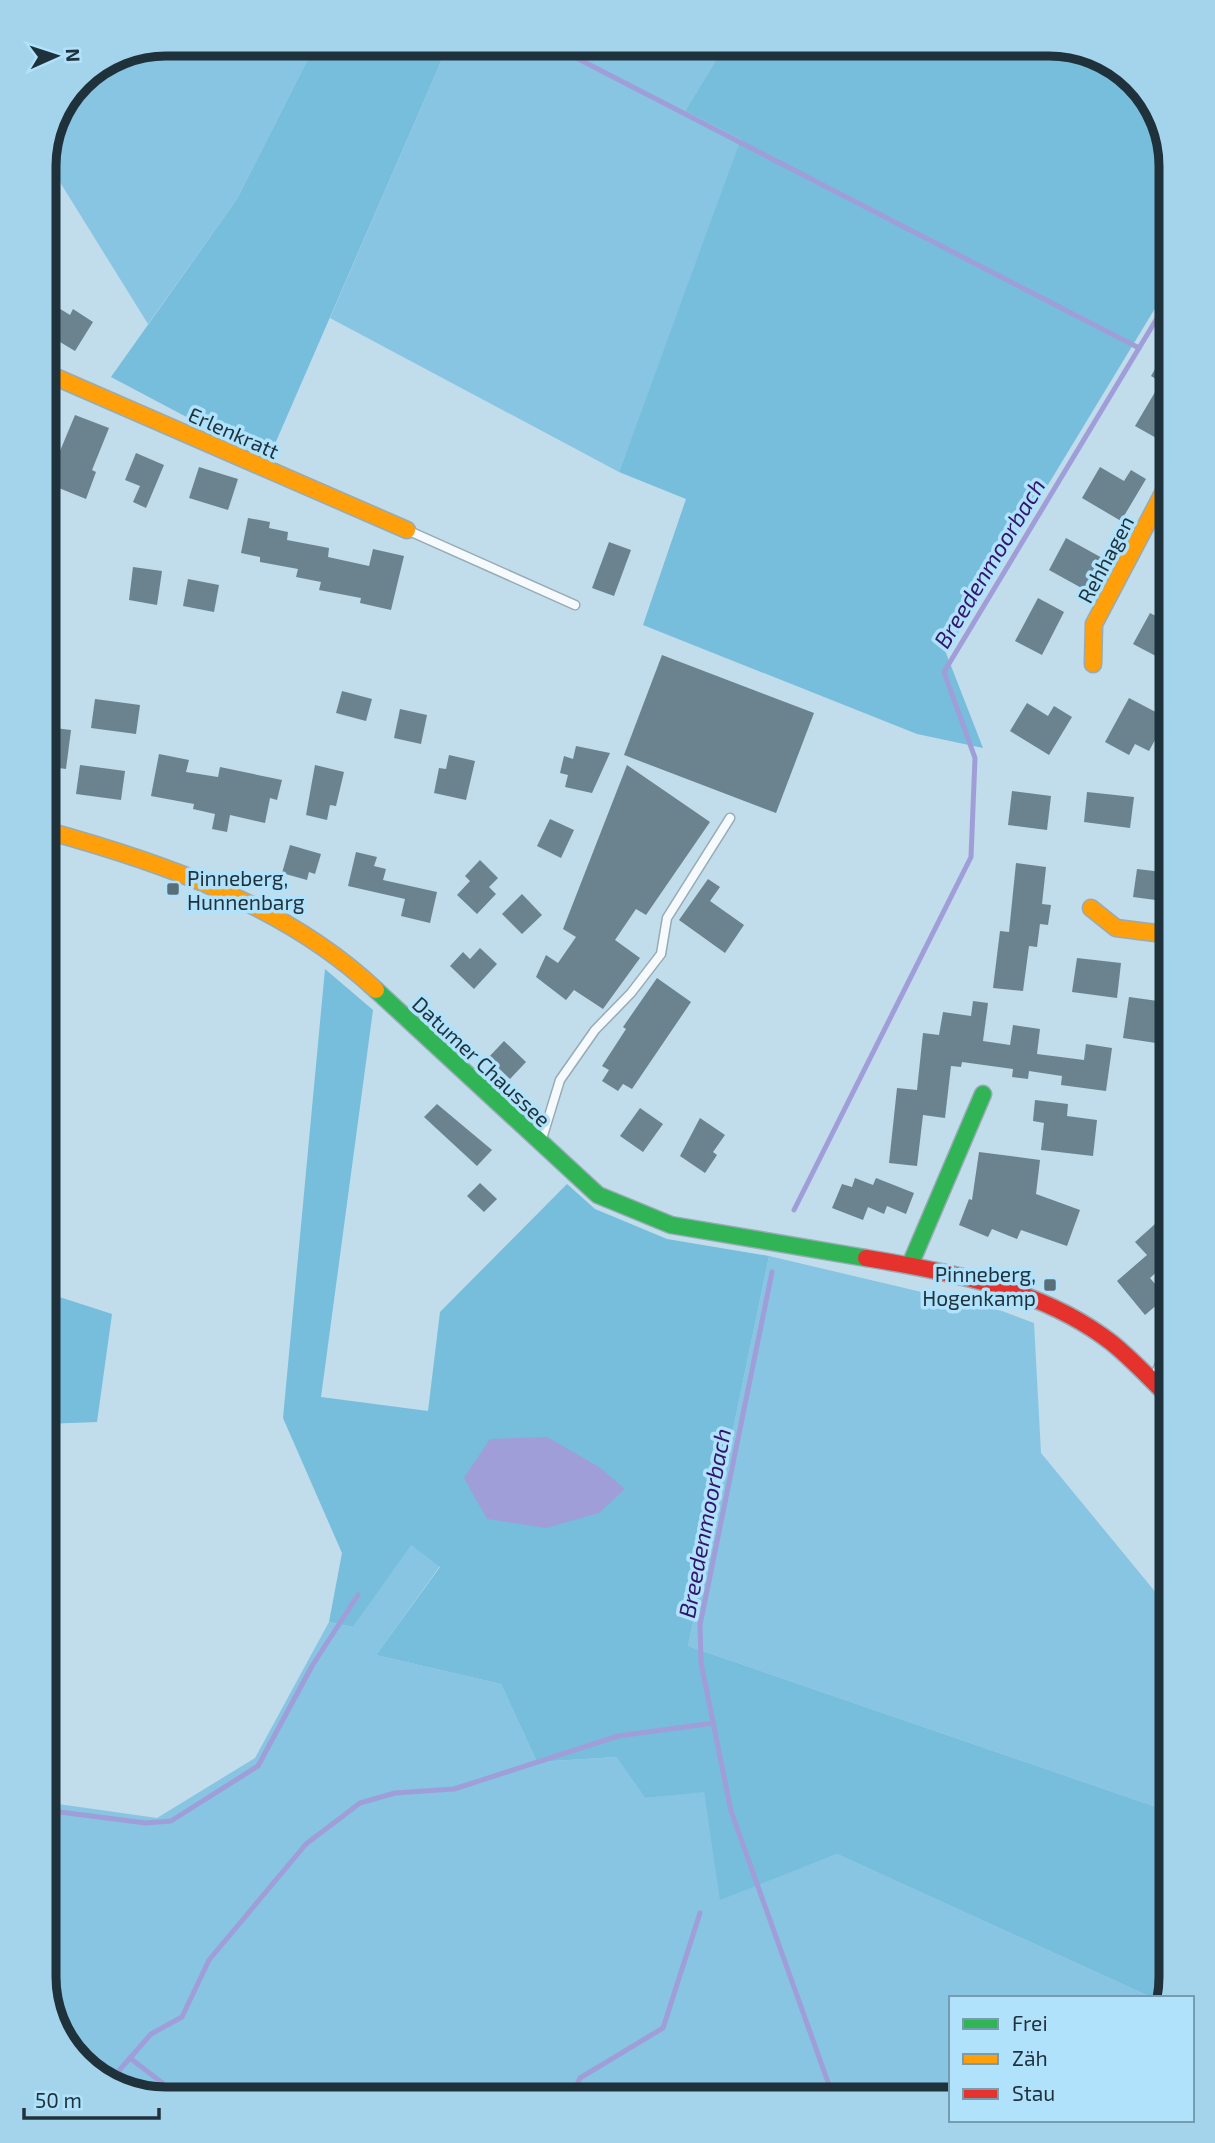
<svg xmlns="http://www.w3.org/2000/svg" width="1215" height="2143" viewBox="0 0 1215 2143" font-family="'Exo 2',sans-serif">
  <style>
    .green { fill: #87c5e2 }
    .forest { fill: #77bddc }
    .water { fill: #9f9ed9 }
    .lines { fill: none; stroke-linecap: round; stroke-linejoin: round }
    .stream { stroke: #9f9ed9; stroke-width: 5 }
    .building { fill: #6b838e }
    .lane-casing { stroke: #96abb6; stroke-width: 11 }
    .street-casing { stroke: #96abb6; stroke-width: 19 }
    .fast-casing { stroke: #96abb6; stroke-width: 19 }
    .slow-casing { stroke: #96abb6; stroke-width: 19 }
    .jam-casing { stroke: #96abb6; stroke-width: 19 }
    .lane { stroke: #f6fafc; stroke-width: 8 }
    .street { stroke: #f6fafc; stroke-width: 16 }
    .fast { stroke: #30b455; stroke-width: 16 }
    .slow { stroke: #ff9f0a; stroke-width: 16 }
    .jam { stroke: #e5322d; stroke-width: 16 }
    .poi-dot { fill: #586e79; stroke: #b0e2fb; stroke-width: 2.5 }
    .labels { text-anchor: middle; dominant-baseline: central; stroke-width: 7; stroke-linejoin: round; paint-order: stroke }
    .street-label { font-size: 21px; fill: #1f323c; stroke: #b0e2fb }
    .poi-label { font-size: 21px; fill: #1f323c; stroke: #b0e2fb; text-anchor: start }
    .water-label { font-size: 23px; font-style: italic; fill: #331471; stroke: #b0e2fb }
    .rim { fill: none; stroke: #1f323c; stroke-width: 9 }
  </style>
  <rect width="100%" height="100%" fill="#c1dcea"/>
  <g class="green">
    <polygon points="724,47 685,111 742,139 619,472 330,318 446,50 571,49 580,53 583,49"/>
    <polygon points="312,51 237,199 148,324 45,158 80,79 120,53"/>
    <polygon points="769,1256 1002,1311 1034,1323 1041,1453 1171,1611 1171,1812 688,1646"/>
    <polygon points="410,1544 440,1566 376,1655 501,1684 537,1762 616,1757 645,1798 704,1791 721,1899 837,1854 1153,1998 951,1998 951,2099 159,2099 98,2078 56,2031 44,1977 44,1802 157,1818 255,1758 329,1622 353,1627"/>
  </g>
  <g class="forest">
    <polygon points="1057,44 1117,65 1159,112 1171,166 1171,282 946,653 983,748 917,734 643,625 686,499 619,472 741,139 685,111 724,47"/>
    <polygon points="446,50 268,460 111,377 237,199 312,51"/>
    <polygon points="325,969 373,1010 321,1397 428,1411 440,1312 567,1184 595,1209 667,1239 769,1256 688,1646 1171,1812 1171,1977 1165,1998 1153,1998 837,1854 720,1900 704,1792 645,1798 616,1757 537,1762 501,1684 376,1655 440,1567 411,1545 353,1627 329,1622 342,1553 283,1418"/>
    <polygon points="44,1292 112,1314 97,1422 44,1424"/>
  </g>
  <polygon class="water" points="547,1437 599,1467 625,1489 599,1513 546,1528 487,1519 464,1478 490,1439"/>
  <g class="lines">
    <g class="stream">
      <polyline points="559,49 1139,348"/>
      <polyline points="794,1210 971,857 975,758 944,672 1171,295"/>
      <polyline points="772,1272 700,1625 701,1663 731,1811 834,2099"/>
      <polyline points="44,1810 146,1823 171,1821 258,1766 312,1666 358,1595"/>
      <polyline points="130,2058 183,2099"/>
      <polyline points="109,2082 151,2034 182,2017 209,1960 306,1844 360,1803 395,1793 454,1789 618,1736 714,1723"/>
      <polyline points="570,2099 580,2078 663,2028 700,1913"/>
    </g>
  </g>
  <g class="building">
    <polygon points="44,299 70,315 73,309 93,322 75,351 55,339 44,356"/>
    <polygon points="1171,342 1171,417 1158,439 1135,426 1161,382 1151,376"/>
    <polygon points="75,415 109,428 92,470 96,472 86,499 44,482 44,459 55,463"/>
    <polygon points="136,453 164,465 146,508 133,502 140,486 125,480"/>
    <polygon points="199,467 238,479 228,510 189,498"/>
    <polygon points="1100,467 1124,481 1131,470 1146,479 1121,521 1082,498"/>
    <polygon points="248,518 270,522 269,528 288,532 287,540 329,548 328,557 369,566 373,549 404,556 391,610 360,603 361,598 319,590 321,582 296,577 298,569 260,562 260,557 241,553"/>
    <polygon points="1066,538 1104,559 1087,591 1049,570"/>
    <polygon points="609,542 631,550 614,596 592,588"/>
    <polygon points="133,567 162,571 157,605 129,600"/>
    <polygon points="188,579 219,585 214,612 183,606"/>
    <polygon points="1038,598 1064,612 1042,655 1015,641"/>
    <polygon points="1150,613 1171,624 1171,664 1133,644"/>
    <polygon points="662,655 814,713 776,813 624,755"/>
    <polygon points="342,691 372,699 366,721 336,713"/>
    <polygon points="1129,698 1167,718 1149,751 1135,744 1129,755 1105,742"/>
    <polygon points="95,699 140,705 136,734 91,728"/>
    <polygon points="1027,703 1048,716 1054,706 1072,717 1049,755 1010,731"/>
    <polygon points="400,709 427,715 421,744 394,738"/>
    <polygon points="47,727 71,730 66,769 44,766"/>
    <polygon points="576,746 610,753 592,793 565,787 568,775 560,773 564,756 573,759"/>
    <polygon points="159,754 189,760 186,772 218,777 220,767 282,780 277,800 270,798 265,823 230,815 227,832 212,829 215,814 193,809 194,804 151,796"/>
    <polygon points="449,755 475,761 466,800 434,793 439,768 446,769"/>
    <polygon points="80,765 125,771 121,800 76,794"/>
    <polygon points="315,765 344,772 336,806 330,805 327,820 306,815"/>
    <polygon points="627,765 710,822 646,915 636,909 615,940 640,958 603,1009 574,990 566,1000 536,977 546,955 558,963 576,937 563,929"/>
    <polygon points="1012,791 1051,796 1047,830 1008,825"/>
    <polygon points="1087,792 1134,797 1130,828 1084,822"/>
    <polygon points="550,819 574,830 561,858 537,846"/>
    <polygon points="290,845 321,854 315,874 309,872 307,880 282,873"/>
    <polygon points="356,852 377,857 374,866 386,869 383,880 437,892 430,923 401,916 405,899 348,886"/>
    <polygon points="480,860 498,878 489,887 496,894 477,914 457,895 470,881 465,876"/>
    <polygon points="1016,863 1046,867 1042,904 1051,905 1048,925 1040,924 1037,947 1029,946 1023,991 993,988 1000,931 1009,932"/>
    <polygon points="1137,869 1171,873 1171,902 1133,897"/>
    <polygon points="708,879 720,887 710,901 744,925 725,953 679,920"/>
    <polygon points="522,894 542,915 522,934 502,914"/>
    <polygon points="480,948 497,964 474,989 450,966 463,952 470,959"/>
    <polygon points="1077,958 1121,963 1117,998 1072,992"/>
    <polygon points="657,978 691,1002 632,1089 623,1084 618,1091 602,1081 609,1070 602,1066 626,1029 623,1027"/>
    <polygon points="1129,997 1165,1002 1161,1028 1171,1029 1169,1045 1123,1038"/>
    <polygon points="973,1001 988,1003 983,1041 1010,1045 1013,1025 1040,1029 1037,1054 1084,1060 1086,1044 1112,1048 1106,1091 1061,1085 1062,1076 1029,1071 1028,1079 1012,1077 1013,1069 962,1062 961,1067 951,1066 945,1118 923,1115 917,1166 889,1163 897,1088 917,1090 923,1033 939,1035 943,1012 971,1016"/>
    <polygon points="504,1041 526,1062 510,1079 488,1058"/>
    <polygon points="1035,1100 1068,1104 1067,1116 1097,1120 1093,1156 1041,1150 1044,1123 1033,1121"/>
    <polygon points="437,1104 492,1150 477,1166 424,1117"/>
    <polygon points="640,1108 663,1124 643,1152 620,1136"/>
    <polygon points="700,1118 725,1135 713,1152 717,1155 705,1173 680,1156"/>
    <polygon points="979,1152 1040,1160 1036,1194 1080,1210 1067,1246 1021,1230 1017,1239 992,1229 988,1237 959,1225 969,1199 972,1200"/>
    <polygon points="855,1178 873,1185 876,1178 914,1193 906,1214 887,1206 884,1214 868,1207 863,1220 832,1208 842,1184 852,1187"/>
    <polygon points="480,1183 497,1199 484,1212 467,1196"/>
    <polygon points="1155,1224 1171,1242 1171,1259 1150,1278 1166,1297 1145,1315 1117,1281 1147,1255 1135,1242"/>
  </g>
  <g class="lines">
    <g class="lane-casing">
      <g id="lane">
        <polyline points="407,530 575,605"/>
        <polyline points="541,1142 560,1080 595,1030 631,993 661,954 667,918 730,818"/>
      </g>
    </g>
    <g class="street-casing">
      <polyline id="street" points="1156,1382 1171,1350"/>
    </g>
    <g class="fast-casing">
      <g id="fast">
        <polyline points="376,990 598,1195 671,1225 866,1258"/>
        <polyline points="910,1265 983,1094"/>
      </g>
    </g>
    <g class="slow-casing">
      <g id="slow">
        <polyline points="44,372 407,530"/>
        <polyline points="1093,664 1094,624 1171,478"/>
        <path d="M44 830C161 862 286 905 376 990"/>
        <polyline points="1091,908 1116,928 1171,935"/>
      </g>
    </g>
    <g class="jam-casing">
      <path id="jam" d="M866 1258C951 1272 1043 1289 1112 1343 1133 1360 1152 1381 1171 1399"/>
    </g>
    <use href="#lane" class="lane"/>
    <use href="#street" class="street"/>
    <use href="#fast" class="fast"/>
    <use href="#slow" class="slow"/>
    <use href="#jam" class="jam"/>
  </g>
  <g class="poi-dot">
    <rect x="166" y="882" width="14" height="14" rx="3.5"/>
    <rect x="1043" y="1278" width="14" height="14" rx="3.5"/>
  </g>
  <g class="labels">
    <g class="street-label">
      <text transform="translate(234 432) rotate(24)">Erlenkratt</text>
      <text transform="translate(1105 559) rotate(-62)">Rehhagen</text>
      <text transform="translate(482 1061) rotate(43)">Datumer Chaussee</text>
    </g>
    <g class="poi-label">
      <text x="187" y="877">Pinneberg,<tspan x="187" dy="24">Hunnenbarg</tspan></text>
      <text x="1036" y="1273" text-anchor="end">Pinneberg,<tspan x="1036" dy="24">Hogenkamp</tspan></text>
    </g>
    <g class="water-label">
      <text transform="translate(989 563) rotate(-59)">Breedenmoorbach</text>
      <text transform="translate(704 1523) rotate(-79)">Breedenmoorbach</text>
    </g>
  </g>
  <path d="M0 0H1215V2143H0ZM166 56H1049A110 110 0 0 1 1159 166V1977A110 110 0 0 1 1049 2087H166A110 110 0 0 1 56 1977V166A110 110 0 0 1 166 56Z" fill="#a4d4ec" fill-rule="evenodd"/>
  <path class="rim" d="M166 56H1049A110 110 0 0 1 1159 166V1977A110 110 0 0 1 1049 2087H166A110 110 0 0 1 56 1977V166A110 110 0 0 1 166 56Z"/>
  <rect x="949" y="1996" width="245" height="126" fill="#b0e2fb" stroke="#769caf" stroke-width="2"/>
  <rect x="963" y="2019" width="35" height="10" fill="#30b455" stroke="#769caf" stroke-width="2"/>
  <text x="1012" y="2031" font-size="21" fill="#1f323c">Frei</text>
  <rect x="963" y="2054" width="35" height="10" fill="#ff9f0a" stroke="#769caf" stroke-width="2"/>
  <text x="1012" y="2066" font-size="21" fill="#1f323c">Zäh</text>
  <rect x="963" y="2089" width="35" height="10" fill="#e5322d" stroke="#769caf" stroke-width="2"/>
  <text x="1012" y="2101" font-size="21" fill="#1f323c">Stau</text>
  <g transform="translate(56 56) rotate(87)" stroke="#b0e2fb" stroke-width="5" paint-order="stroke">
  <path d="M0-5L12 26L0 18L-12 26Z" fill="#1f323c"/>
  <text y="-10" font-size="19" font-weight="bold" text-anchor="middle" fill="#1f323c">N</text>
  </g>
  <path d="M24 2108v10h135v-10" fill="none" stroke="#1f323c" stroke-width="3.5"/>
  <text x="35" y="2108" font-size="21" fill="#1f323c" stroke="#b0e2fb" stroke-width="5" paint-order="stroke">50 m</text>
</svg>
